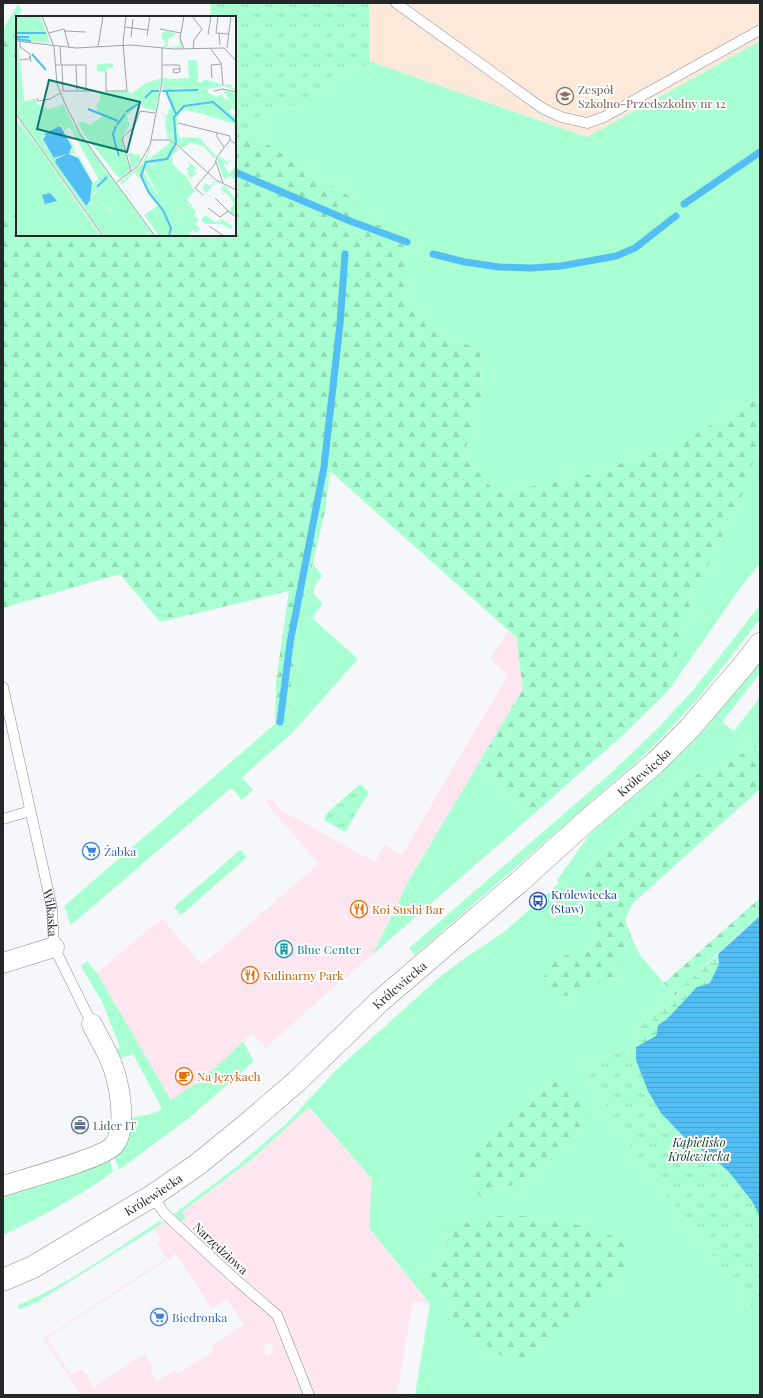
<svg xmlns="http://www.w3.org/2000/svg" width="763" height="1398" viewBox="0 0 763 1398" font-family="'Playfair Display',serif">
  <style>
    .commercial { fill: #fee6f0; fill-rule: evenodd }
    .education { fill: #fde9d9 }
    .grass { fill: #a8ffd2; fill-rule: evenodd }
    .forest { fill: url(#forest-firs) }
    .wetland { fill: url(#wetland-marsh) }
    .park { fill: url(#park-tufts) }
    .water { fill: url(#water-rules) }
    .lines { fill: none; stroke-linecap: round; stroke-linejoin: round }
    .stream { stroke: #52bef4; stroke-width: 7 }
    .lane-casing { stroke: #8d8e91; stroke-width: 11 }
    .street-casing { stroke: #8d8e91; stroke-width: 21 }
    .secondary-casing { stroke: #8d8e91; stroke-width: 23 }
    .lane { stroke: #fff; stroke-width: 10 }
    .street { stroke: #fff; stroke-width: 20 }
    .secondary { stroke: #fff; stroke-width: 22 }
    .labels { text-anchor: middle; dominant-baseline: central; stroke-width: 4; stroke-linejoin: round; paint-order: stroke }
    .education-label { font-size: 12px; fill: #785e54; stroke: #fff; text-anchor: start }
    .street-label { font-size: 12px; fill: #252627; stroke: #fff }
    .shop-label { font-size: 12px; fill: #366cbe; stroke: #fff; text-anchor: start }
    .transit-label { font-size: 12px; fill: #164399; stroke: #fff; text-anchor: start }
    .food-label { font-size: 12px; fill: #c56008; stroke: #fff; text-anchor: start }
    .culture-label { font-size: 12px; fill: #0d838f; stroke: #fff; text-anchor: start }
    .service-label { font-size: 12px; fill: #4e5e75; stroke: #fff; text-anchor: start }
    .park-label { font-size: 12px; font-style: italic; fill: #0a3a26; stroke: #fff }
    .inset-river { fill: none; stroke: #52bef4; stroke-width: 2 }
    .inset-road { fill: none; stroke: #a2a3a6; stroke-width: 1 }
    .view { fill: #0f766e; fill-opacity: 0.15; stroke: #0f766e; stroke-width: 2 }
    .inset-edge { fill: none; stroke: #252627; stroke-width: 2 }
  </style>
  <defs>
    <pattern id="forest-firs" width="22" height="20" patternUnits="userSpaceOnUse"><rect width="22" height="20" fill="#a8ffd2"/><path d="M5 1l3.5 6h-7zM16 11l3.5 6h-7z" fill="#90dab4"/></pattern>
    <pattern id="wetland-marsh" width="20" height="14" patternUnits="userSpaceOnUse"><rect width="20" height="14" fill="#a8ffd2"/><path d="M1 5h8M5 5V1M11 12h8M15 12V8" fill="none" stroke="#90dab4"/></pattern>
    <pattern id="park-tufts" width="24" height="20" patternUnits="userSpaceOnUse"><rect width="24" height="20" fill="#a8ffd2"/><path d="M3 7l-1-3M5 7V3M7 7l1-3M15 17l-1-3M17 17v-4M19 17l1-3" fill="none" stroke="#90dab4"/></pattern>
    <pattern id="water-rules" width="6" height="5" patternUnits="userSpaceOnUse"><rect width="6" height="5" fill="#52bef4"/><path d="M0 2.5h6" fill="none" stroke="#47a3d1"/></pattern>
  </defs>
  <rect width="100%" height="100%" fill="#f6f7fa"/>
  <g class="commercial">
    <polygon points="508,631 516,637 523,689 409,880 373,954 326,994 266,1048 252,1033 204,1078 171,1101 97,973 162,918 202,965 315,867 317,864 315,859 265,802 270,798 284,812 375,862 385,845 402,855 508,675 490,658"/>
    <path d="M309 1107 372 1179 369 1228 430 1304 413 1301 397 1395H80V1393L43 1339 166 1258 157 1244 162 1241 154 1229 174 1214 181 1221 186 1219 182 1213 251 1160ZM176 1254 212 1309 227 1299 244 1325 212 1346 214 1351 178 1374 175 1370 156 1382 150 1368 152 1366 145 1354 94 1387 82 1369 71 1375 47 1338ZM272 1343 274 1353 266 1355 264 1345Z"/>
  </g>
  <polygon class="education" points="206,3 760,3 760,41 587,137 369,61 367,64 235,136 235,17 211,17 210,5"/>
  <g class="grass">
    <polygon points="18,4 22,10 3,38 3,29"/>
    <polygon points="760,41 760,396 680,443 580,477 496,493 464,454 481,397 480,351 432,326 410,300 405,236 358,216 352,198 245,130 367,64 369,61 587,137"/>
    <polygon points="3,52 17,65 17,214 3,217"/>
    <polygon points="760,442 760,563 740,588 668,691 692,596 739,504"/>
    <polygon points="313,564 322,576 315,585 313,594 323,603 312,618 358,659 291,734 242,777 253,790 242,800 231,788 71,925 64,906 275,724 289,723 288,713 298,626"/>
    <polygon points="760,605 760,619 700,696 664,735 642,757 415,955 409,948 611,773 658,728 694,689"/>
    <path d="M760 662V673L722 722 734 731 760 697V743L729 761 668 787 580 875 600 939 554 961 614 977 631 936 640 955 675 996 669 1004 650 1012 642 1020 639 1028 636 1047 623 1048 598 1061 581 1067 643 1165 760 1317V1395H415L430 1304 369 1228 372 1179 309 1107 251 1160 182 1212 186 1219 181 1221 174 1214 235 1168 288 1122 336 1070 441 976 462 960 504 932 559 883 557 880 590 834 661 773 696 739ZM559 1078 558 1157 525 1180 480 1197 473 1153ZM440 1228 621 1282 584 1310 452 1320 447 1298 427 1272 451 1256Z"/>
    <polygon points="480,761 528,819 373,954 409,880"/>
    <polygon points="240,850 247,857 181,915 174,907"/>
    <polygon points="87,961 97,973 171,1100 204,1078 243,1042 254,1061 189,1118 119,1170 114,1157 131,1118 151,1114 162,1109 133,1054 121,1058 116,1050 120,1047 102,1002 81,966"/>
    <path d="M110 1159 113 1172C79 1196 41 1217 3 1235V1195L90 1168Z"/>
    <path d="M160 1221 163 1223 37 1302 20 1309 17 1306 18 1305C69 1284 114 1250 160 1221Z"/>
  </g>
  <g class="forest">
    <polygon points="17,18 17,65 3,52 3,38"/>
    <polygon points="245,130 352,198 358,216 405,236 410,300 432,326 480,351 481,397 464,454 496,493 580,477 680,443 760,396 760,442 739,504 692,596 668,691 624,734 528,819 480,761 523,689 516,637 330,471 325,511 298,626 288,713 289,724 275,724 276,681 289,591 160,622 120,574 3,608 3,217 17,214 17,235 235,235 235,136"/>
    <polygon points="760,743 760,789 632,904 625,920 631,936 614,977 566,996 535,990 554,961 600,939 580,875 668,787 729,761"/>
    <path d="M760 898V916C730 941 702 967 675 996L664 983Z"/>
    <polygon points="559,1078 577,1097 588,1122 558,1157 525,1180 480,1197 470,1179 473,1153"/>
    <polygon points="500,1216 533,1216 598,1229 632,1246 621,1282 584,1311 541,1354 509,1361 451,1320 447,1298 427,1272 451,1256 440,1228"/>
  </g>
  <polygon class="wetland" points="718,954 719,964 710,983 697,987 667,1019 658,1025 656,1036 636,1047 639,1028 642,1020 650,1012 669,1004 689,981"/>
  <g class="park">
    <polygon points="210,3 369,3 369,61 367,64 235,136 235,17 211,17"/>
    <polygon points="360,784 369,792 345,832 324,820 328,812"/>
    <polygon points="656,1036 760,1139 760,1317 643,1165 581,1067 598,1061 623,1048 636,1047"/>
  </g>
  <polygon class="water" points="760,916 760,1217 752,1201 729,1172 721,1165 683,1136 661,1113 648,1091 636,1060 636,1047 656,1036 658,1025 667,1019 697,987 710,983 719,964 718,954"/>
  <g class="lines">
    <g class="stream">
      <polyline points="235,172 350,221 407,242"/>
      <polyline points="684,204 760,152"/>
      <polyline points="433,254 465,262 499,267 531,268 561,266 616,256 635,248 676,216"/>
      <polyline points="280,722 290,643 324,467 340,324 345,254"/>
    </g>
    <g class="lane-casing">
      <g id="lane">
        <polyline points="396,3 542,108 561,117 587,123 604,117 760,30"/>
        <path id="s1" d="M3 687 52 908 54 947 92 1024"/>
        <polyline points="3,819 30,811"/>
        <polyline points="152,1196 165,1214 234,1278 277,1315 309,1395"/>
      </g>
    </g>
    <g class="street-casing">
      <g id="street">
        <polyline points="3,963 54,947"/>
        <path d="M3 1186C24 1179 104 1158 114 1145 127 1129 120 1089 114 1070 109 1054 99 1039 92 1024"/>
      </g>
    </g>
    <g class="secondary-casing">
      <g id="secondary">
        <path id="s2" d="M3 1280 33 1267 152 1196 197 1165 246 1125 296 1082 379 1002 518 883 583 824 656 762 689 729 743 666 760 644"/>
      </g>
    </g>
    <use href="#lane" class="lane"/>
    <use href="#street" class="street"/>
    <use href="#secondary" class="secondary"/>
  </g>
  <defs>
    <g id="school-ring" transform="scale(0.9)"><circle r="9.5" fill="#fff" stroke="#8d6e63" stroke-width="1.5"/><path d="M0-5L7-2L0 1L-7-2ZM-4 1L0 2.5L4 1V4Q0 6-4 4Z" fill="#8d6e63"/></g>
    <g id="supermarket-ring" transform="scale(0.9)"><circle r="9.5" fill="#fff" stroke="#3f7fe0" stroke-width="1.5"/><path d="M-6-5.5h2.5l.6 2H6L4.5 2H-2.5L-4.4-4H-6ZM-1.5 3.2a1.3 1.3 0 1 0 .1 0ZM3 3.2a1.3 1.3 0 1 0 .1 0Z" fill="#3f7fe0"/></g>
    <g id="bus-ring" transform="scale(0.9)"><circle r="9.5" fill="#fff" stroke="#1a4fb4" stroke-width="1.5"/><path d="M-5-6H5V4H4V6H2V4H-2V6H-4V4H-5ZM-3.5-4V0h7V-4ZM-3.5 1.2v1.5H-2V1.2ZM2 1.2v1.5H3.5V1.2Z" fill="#1a4fb4"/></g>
    <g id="restaurant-ring" transform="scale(0.9)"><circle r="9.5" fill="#fff" stroke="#e8710a" stroke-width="1.5"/><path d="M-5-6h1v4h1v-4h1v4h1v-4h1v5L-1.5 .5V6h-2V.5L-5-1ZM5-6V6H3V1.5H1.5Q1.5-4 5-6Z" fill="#e8710a"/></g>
    <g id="building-ring" transform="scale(0.9)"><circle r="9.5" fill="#fff" stroke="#0f9aa8" stroke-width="1.5"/><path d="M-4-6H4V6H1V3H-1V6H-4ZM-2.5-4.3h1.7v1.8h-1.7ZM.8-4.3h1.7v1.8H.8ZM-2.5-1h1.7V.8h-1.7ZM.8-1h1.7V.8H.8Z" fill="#0f9aa8"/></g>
    <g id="cafe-ring" transform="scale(0.9)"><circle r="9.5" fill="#fff" stroke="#e8710a" stroke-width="1.5"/><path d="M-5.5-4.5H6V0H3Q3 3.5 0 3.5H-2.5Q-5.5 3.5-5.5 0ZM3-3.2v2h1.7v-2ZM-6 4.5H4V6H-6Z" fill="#e8710a"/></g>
    <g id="office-ring" transform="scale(0.9)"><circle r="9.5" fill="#fff" stroke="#5c6f8a" stroke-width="1.5"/><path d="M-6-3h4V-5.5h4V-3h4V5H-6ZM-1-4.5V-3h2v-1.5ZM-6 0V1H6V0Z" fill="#5c6f8a"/></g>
  </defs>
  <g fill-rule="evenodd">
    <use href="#school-ring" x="565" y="96"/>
    <use href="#supermarket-ring" x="91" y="851"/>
    <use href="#bus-ring" x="538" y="901"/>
    <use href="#restaurant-ring" x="359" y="909"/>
    <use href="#building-ring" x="284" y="949"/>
    <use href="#restaurant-ring" x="250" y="975"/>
    <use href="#cafe-ring" x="184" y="1076"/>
    <use href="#office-ring" x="80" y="1125"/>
    <use href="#supermarket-ring" x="159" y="1317"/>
  </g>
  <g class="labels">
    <g class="education-label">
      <text x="578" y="89">Zespół<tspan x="578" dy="14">Szkolno-Przedszkolny nr 12</tspan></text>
    </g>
    <g class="street-label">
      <text stroke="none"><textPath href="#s2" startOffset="821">Królewiecka</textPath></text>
      <text stroke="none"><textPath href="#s1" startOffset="231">Wilkaska</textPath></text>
      <text stroke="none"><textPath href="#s2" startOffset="497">Królewiecka</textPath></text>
      <text stroke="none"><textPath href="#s2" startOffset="173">Królewiecka</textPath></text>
      <text transform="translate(221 1248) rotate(43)">Narzędziowa</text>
    </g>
    <g class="shop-label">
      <text x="104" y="851">Żabka</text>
      <text x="172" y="1317">Biedronka</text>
    </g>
    <g class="transit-label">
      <text x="551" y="894">Królewiecka<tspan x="551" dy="14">(Staw)</tspan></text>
    </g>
    <g class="food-label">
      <text x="372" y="909">Koi Sushi Bar</text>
      <text x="263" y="975">Kulinarny Park</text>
      <text x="197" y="1076">Na Językach</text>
    </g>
    <g class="culture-label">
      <text x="297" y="949">Blue Center</text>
    </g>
    <g class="service-label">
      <text x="93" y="1125">Lider IT</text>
    </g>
    <g class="park-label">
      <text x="699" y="1142">Kąpielisko<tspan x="699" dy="14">Królewiecka</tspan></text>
    </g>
  </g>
  <g transform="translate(16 16)">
    <rect width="220" height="220" fill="#f6f7fa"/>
    <path d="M0 0H24L34 27 30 15 8 16 0 8ZM150 15 159 17 160 19 152 23 151 31 164 30 162 17 167 32 146 31 150 28 146 22V17ZM172 44H181L182 66H187V63L209 69 215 68 216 72H220V75L208 70 191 73 192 77 201 81 206 78 207 82 213 84 217 90 220 89V96L216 92 213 95 218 100 220 98V108L189 99V97H180L181 92 178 96 172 95 171 91 170 95 167 94 161 100V115L152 108 149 111 150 102 142 93 143 88V94L150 100 153 97 150 93 152 95 155 91 149 76H160L167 72 155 73 153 63 173 62ZM196 83 204 89 199 86 169 90 159 101 157 99 162 90ZM97 47V52H91V56L81 55V48ZM146 62 144 71 132 75 120 84 123 87 120 85 109 94 108 76 96 75H112L120 84 115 78 130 67ZM137 76 143 77 139 95 128 92 124 87ZM42 78 57 108 138 220H133L134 218 110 199H101L107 218 88 220 0 97V88L17 83H20L21 88 32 93 41 91 47 88ZM45 107 48 114 53 112 50 110H57L63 125 78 146 92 156 77 167 81 175 75 181 96 194 95 201 100 211H95L74 197 30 132 25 121V115ZM0 100 85 220H80L79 213 41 160 23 156 25 164 0 134 2 129 18 140 20 134ZM111 100 114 109 105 122 114 155 105 162 102 161 68 118 86 130 84 110 105 106ZM151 117 159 123 163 119 167 127 185 126 200 140 199 143 187 130 175 127 165 132 151 122ZM155 126 163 133 156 140 157 149 171 161 177 173 179 175 185 179V180L187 181 190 176 186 172 190 167 194 170 197 168 196 165 203 167H199L187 181 177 173H170L163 159 150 145 132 148 144 150 161 169 167 185 180 195 178 200 183 203 179 208 184 212 181 217 176 214 172 220H156L160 205 166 207 163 193H168L162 185H155L152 188 150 185 148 189 143 184 142 178 128 153 118 157 106 168 143 220 104 166 126 148 136 127 130 145ZM112 137 119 138 115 140 123 138 125 144 115 154ZM203 140 212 146 216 143 211 149 210 146 207 148 213 158 220 149V165L214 160 208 163 201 145ZM172 145 181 153 177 154 181 157 175 162 178 166 170 157 173 156 170 153 174 150Z" fill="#a8ffd2" fill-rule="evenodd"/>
    <path d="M0 8 6 10 9 16 30 15 34 27 0 24ZM0 27H2L8 84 0 88ZM148 61 153 63 155 73 174 75 146 76ZM144 71 143 77 137 76 124 87 120 84 132 75ZM206 74 220 77V91L213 83ZM84 75 108 76 109 94 121 85 123 88 102 109 97 108 93 112 84 110 86 131 68 118 62 107 66 105 74 109 87 100 72 93 81 95V87L84 85ZM196 83 204 90 199 86 195 90 177 89 171 90 172 95 169 90 159 103H156L159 91ZM34 93 37 99 33 107 27 97ZM0 103 23 136 24 143 19 144 9 133 0 130ZM51 105 53 110H57L63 125 78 142V146L93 158 82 170 79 168 83 164 55 113 50 110ZM154 107 163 119 158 124 155 118 151 117 149 111ZM49 113 59 133 58 136 64 142 80 173 75 181 96 195 95 201 100 211H89L74 197 63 182 59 174 54 169 40 149 25 121 28 118 27 123 39 142 51 138 40 143 39 146 59 173 64 184 70 190 74 187 76 167 62 142 58 137 53 138 57 133ZM165 121 184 122 200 140 185 126 167 127ZM141 143 150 145 167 161 171 165 168 170 170 173 174 171 179 175 171 183 178 192 162 182 160 175 162 171 144 150 131 147ZM27 148 33 150 41 160 79 213 80 220H73L25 164 23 156ZM125 152 148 189 150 185 152 188 159 183 168 191 162 196 170 206H160L156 220H143L128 199 143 189 132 178 124 161 120 160V158ZM208 169 220 183 218 199 213 196 218 187 211 178 204 174ZM101 199H110L116 203 122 201 133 220H97L99 217 107 218 100 205Z" fill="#a8ffd2"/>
    <path d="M45 107 46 113 29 121 25 119 26 114Z" fill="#a8ffd2"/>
    <path d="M0 134 9 144 73 220H0ZM189 199 200 206 206 203 217 210 215 213 205 208H189L185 204Z" fill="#a8ffd2"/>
    <path d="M42 111H45L56 131 53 138 62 142 76 166 74 185 70 190 39 146 40 143 51 138 38 142 27 123 30 119 28 118ZM34 177 41 185 29 188 26 179Z" fill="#52bef4"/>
    <path class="inset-river" d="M0 17H30M0 21H13M0 23 15 25M16 38 30 54M146 75 182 74M150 75 160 98M129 82 136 75H143M72 93 102 105M110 96 122 88M101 109 109 98M99 127 97 118 100 110M99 127 103 140M81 171 91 161M153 220 155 212 147 194 133 177 125 160 130 146 151 143 160 127 158 101 168 90 197 86 220 106"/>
    <path class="inset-road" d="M26 0 38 31 41 68 49 88 65 119 139 220M168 0 164 22 168 33M176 0 186 13 178 24 177 33M202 0 200 17 213 18M109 11 132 14M144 13 165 17M48 15 70 16M33 17 48 13 53 31M203 17 204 29M192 19 195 0M131 20 134 0M115 21 117 3M0 25 60 32 115 29 158 33 208 32 220 45M4 25V31L14 38 15 46M44 30 45 48M82 31 87 0M211 32 215 0M195 33 205 47 207 69M4 44 13 43 14 40M39 49H70V75M46 49 47 75H80M60 49 61 74M146 49H163L164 53H157L158 57 164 56V53M90 56V75H111L107 27 110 0M196 62 195 49 205 48M198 75 207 73 220 76M21 82 22 85 34 83 44 77M0 98 87 220M162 107 214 120V124L220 128M201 117V121L208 131M135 124H153L159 128M160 128 200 164 220 174M200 146 207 167M115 156 106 122 118 111 124 95 139 97M101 166 122 150 134 129 146 66V32M187 179 179 172 199 148 201 141 214 124M199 182 212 195M192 192 204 201 212 195 220 201M193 210 208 220"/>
    <path class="view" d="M33 64 124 86 111 136 21 113Z"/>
    <rect width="220" height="220" class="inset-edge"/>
  </g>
  <rect width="763" height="1398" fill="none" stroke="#252627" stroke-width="8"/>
</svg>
